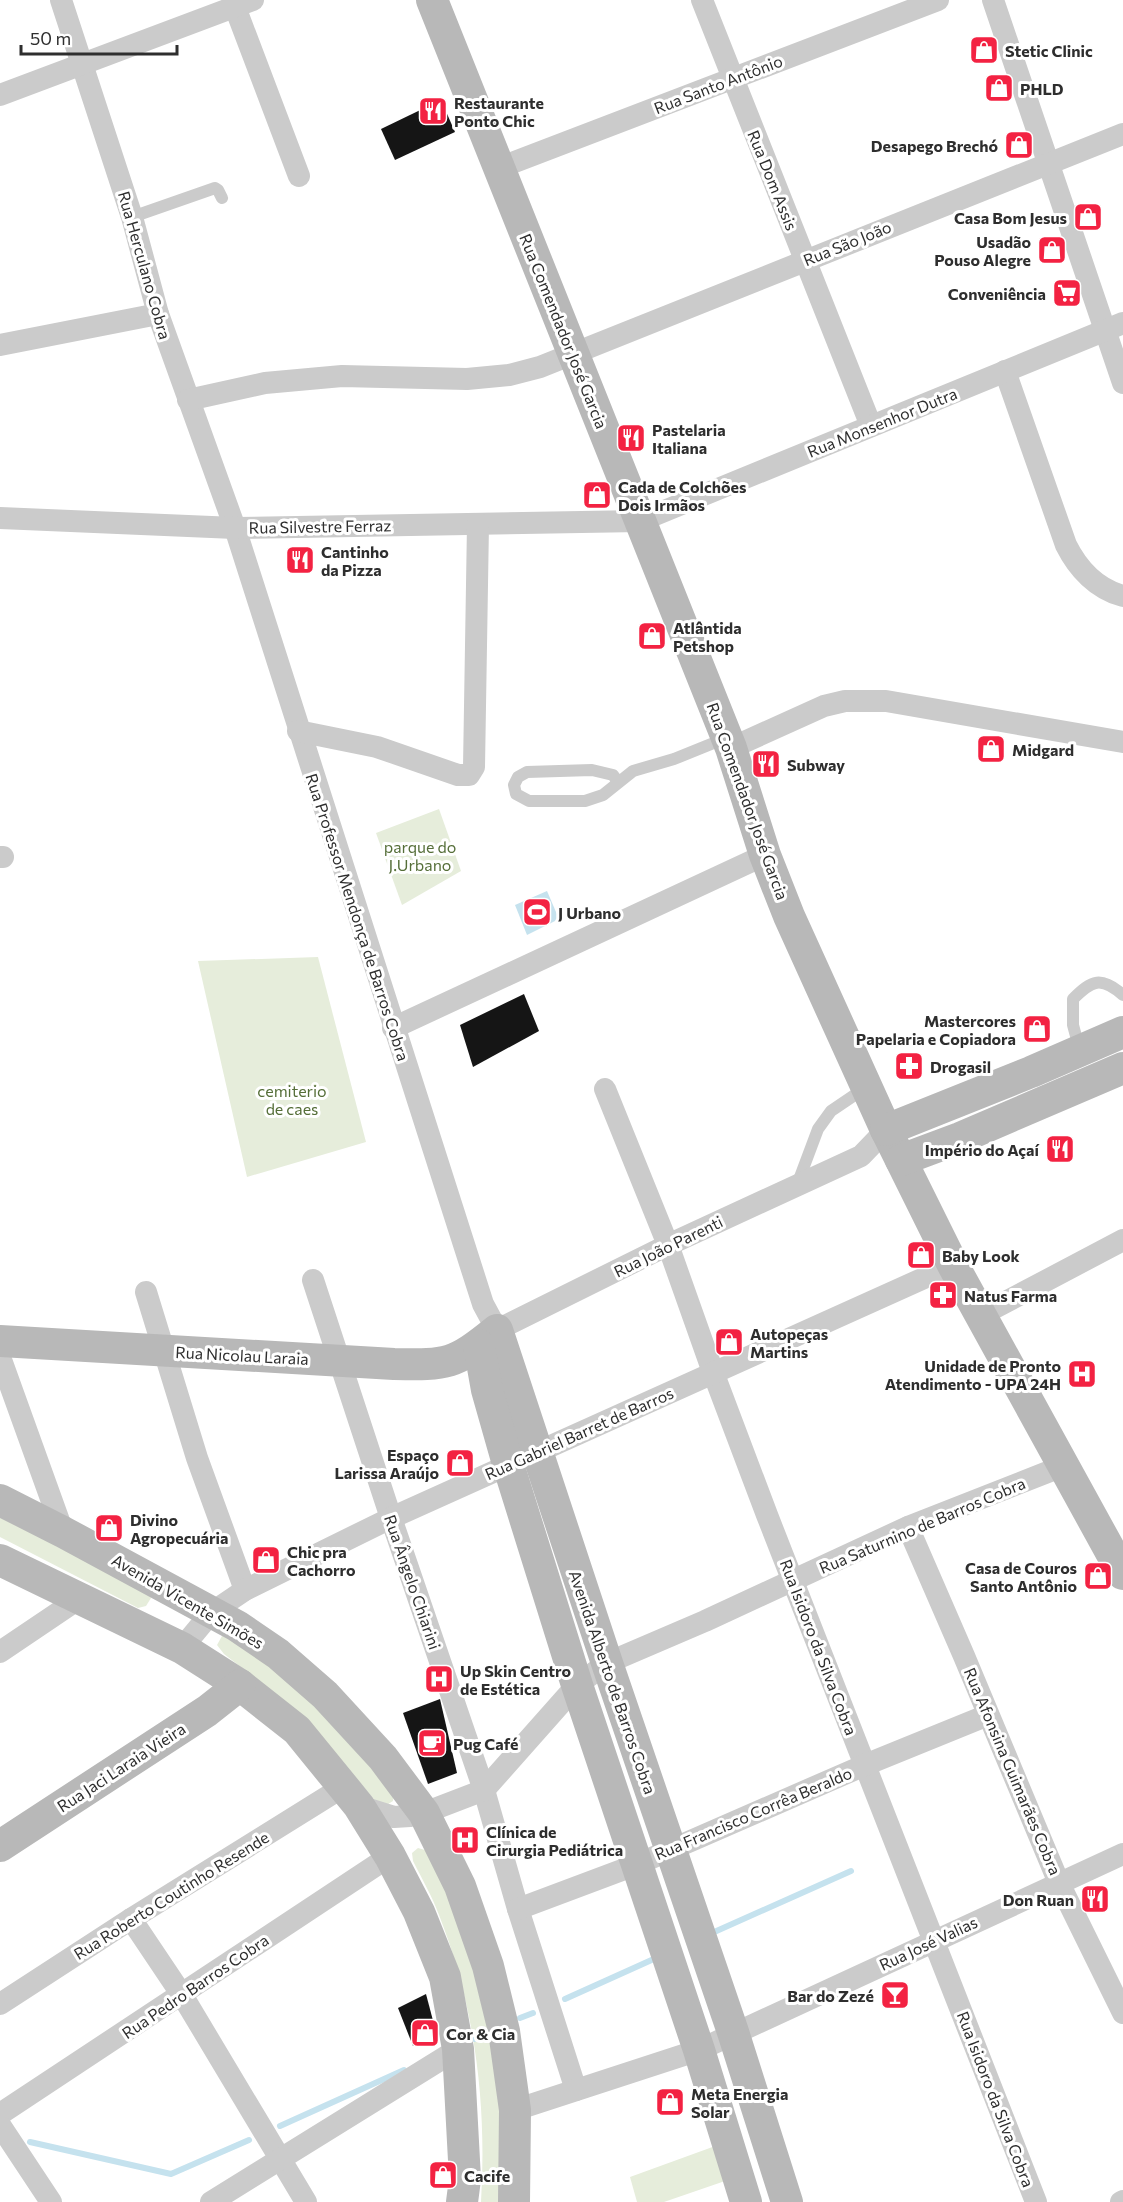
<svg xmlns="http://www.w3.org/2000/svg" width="1123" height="2202" viewBox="0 0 1123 2202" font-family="Commissioner,sans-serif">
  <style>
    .green { fill: #e6eddb }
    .water { fill: #c5e2ee }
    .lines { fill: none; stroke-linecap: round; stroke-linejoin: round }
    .stream { stroke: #c5e2ee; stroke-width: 6 }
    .building { fill: #151515 }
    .lane { stroke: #cbcbcb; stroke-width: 12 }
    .street { stroke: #cbcbcb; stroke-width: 22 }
    .secondary { stroke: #b8b8b8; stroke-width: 32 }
    .labels { text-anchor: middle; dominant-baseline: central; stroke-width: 6; stroke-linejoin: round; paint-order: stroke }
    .poi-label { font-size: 16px; font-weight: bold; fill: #2e2e2e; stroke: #fff; text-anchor: start }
    .street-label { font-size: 16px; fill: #2e2e2e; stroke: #fff }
    .park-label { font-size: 16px; fill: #556e38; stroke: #fff }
  </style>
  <rect width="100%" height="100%" fill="#fff"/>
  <g class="green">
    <polygon points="439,809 461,871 402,905 376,833"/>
    <polygon points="318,957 366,1142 247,1177 198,961"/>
    <polygon points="0,1515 146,1589 151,1598 146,1606 138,1608 0,1537"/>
    <polygon points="222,1636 231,1637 304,1694 394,1793 393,1801 385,1806 376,1802 322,1737 259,1681 224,1654 217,1645"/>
    <path d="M418 1848 425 1850 439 1874 475 1955 501 2071 500 2202H481C487 2103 475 2007 439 1915 432 1896 422 1879 413 1861L412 1853Z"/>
    <polygon points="718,2145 725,2181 664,2202 637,2202 630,2177"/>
  </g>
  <polygon class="water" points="547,891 559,919 527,935 515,905"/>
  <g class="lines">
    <g class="stream">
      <polyline points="712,1933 851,1871"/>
      <polyline points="565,1999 656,1958"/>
      <polyline points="520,2018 533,2013"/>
      <polyline points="475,2039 486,2034"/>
      <polyline points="280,2126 404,2070"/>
      <polyline points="30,2142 171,2174 249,2140"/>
    </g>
  </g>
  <g class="building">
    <polygon points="441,100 455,132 395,160 381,129"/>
    <polygon points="524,994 539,1031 473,1067 460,1025"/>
    <polygon points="440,1699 457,1773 428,1784 403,1713"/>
    <polygon points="426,1994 436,2032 413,2046 398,2008"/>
  </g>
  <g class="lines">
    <g class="lane">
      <polyline points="132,217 215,188 218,190 222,198"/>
      <polyline points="618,782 613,775 592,770 527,772 518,777 514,785 516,794 529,801 585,801 603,795 633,771 674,759 726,738"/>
      <path d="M1080 1051 1073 1025V999C1092 980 1101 976 1123 995"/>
      <polyline points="797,1185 818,1129 831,1111 865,1088"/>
    </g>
    <g class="street">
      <polyline points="61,0 132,217 158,314 235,528 483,1304 497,1330 668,1245 861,1156 886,1130"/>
      <polyline points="702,0 871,426"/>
      <polyline points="993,0 1123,383"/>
      <polyline points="235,7 299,176"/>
      <polyline points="0,95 253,0"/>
      <polyline points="499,168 938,0"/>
      <polyline points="0,345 158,314"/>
      <path d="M1005 371 1066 545C1078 569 1097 589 1123 596"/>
      <polyline points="188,400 265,383 342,376 467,379 509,375 540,367 1123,134"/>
      <polyline points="0,518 235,528 640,521 1123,323"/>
      <polyline points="298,731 377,747 458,775 469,775 474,767 478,524"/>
      <polyline points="731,748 824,706 845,701 886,701 1123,742"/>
      <polyline points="0,857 3,857"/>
      <polyline points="393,1028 765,855"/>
      <polyline points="605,1089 668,1245 713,1372 767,1515 1036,2202"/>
      <polyline points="313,1280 391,1518 484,1790 518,1909 576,2090"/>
      <polyline points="146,1292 197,1458 245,1590"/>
      <polyline points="981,1315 1123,1240"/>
      <polyline points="0,1357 63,1532"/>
      <polyline points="908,1527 964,1656 1059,1883 1123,2013"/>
      <polyline points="182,1648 211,1613 245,1590 391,1518 953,1265"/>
      <polyline points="0,1652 80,1598"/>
      <polyline points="359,1806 394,1817 410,1816 424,1813 484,1790 577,1685 607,1663 705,1621 908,1527 1063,1466"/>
      <polyline points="518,1909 638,1864 865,1765 988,1715"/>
      <polyline points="131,1919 182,1995 306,2202"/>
      <polyline points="0,2004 131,1919 343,1787"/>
      <polyline points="515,2110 699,2050 1123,1854"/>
      <polyline points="0,2114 390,1856"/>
      <polyline points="0,2125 51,2202"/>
      <polyline points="211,2202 458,2049"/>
      <polyline points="1121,2202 1123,2201"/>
    </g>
    <g class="secondary">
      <polyline points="432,0 731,748 765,855 789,916 886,1130 953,1265 1123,1574"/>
      <polyline points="886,1130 1031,1072 1123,1032"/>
      <polyline points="901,1160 960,1138 1123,1068"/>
      <path d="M0 1341 394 1364C448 1365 454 1365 497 1330L607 1663 733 2032 787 2202"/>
      <polyline points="479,1345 487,1390 508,1464 577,1685 699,2050 746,2202"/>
      <polyline points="0,1500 63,1532 237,1626 278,1654 325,1695 383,1758 424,1813 460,1886 488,1966 504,2031 515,2110 514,2202"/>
      <polyline points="0,1560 182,1648 240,1685 297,1730 359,1806 390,1856 419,1912 445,1977 458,2049 465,2179 462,2202"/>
      <polyline points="0,1846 207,1711 240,1685"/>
    </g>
  </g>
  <defs>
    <g id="shop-square" transform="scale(1.5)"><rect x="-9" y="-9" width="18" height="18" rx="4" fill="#f32242" stroke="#fff"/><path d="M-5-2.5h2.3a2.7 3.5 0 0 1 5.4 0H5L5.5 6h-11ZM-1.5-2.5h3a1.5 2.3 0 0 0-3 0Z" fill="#fff"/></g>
    <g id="restaurant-square" transform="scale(1.5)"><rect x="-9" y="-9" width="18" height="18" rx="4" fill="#f32242" stroke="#fff"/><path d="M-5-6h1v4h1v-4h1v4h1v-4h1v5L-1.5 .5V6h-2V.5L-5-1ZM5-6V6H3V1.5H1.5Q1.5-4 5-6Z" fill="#fff"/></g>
    <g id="supermarket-square" transform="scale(1.5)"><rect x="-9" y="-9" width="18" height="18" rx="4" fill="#f32242" stroke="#fff"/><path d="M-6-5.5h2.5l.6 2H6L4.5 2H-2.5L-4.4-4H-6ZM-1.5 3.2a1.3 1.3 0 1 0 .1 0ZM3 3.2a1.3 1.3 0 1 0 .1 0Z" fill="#fff"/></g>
    <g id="stadium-square" transform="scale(1.5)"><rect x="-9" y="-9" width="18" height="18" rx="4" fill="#f32242" stroke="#fff"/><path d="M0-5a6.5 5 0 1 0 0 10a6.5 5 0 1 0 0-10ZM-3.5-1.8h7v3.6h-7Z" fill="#fff"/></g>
    <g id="pharmacy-square" transform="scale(1.5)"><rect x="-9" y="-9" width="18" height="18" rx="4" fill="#f32242" stroke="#fff"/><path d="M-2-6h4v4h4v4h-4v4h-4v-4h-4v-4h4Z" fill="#fff"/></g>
    <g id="hospital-square" transform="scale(1.5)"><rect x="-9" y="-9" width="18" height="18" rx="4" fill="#f32242" stroke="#fff"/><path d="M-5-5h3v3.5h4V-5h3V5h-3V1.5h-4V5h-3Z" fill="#fff"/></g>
    <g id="cafe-square" transform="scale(1.5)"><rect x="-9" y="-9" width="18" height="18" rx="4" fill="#f32242" stroke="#fff"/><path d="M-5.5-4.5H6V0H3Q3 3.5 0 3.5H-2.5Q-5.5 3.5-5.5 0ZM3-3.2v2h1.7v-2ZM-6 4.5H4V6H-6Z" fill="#fff"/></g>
    <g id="bar-square" transform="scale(1.5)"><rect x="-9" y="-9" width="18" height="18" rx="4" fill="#f32242" stroke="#fff"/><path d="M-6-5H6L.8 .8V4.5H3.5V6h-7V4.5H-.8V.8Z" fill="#fff"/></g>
  </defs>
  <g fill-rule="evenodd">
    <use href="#shop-square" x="984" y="50"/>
    <use href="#shop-square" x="999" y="88"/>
    <use href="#restaurant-square" x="433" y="111"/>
    <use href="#shop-square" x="1019" y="145"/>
    <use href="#shop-square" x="1088" y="217"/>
    <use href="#shop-square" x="1052" y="250"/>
    <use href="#supermarket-square" x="1067" y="293"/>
    <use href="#restaurant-square" x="631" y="438"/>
    <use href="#shop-square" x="597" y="495"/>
    <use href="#restaurant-square" x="300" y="560"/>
    <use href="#shop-square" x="652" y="636"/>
    <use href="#shop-square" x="991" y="749"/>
    <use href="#restaurant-square" x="766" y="764"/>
    <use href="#stadium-square" x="537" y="912"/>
    <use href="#shop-square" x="1037" y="1029"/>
    <use href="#pharmacy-square" x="909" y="1066"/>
    <use href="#restaurant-square" x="1060" y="1149"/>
    <use href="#shop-square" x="921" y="1255"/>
    <use href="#pharmacy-square" x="943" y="1295"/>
    <use href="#shop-square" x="729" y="1342"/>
    <use href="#hospital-square" x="1082" y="1374"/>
    <use href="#shop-square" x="460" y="1463"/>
    <use href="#shop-square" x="109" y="1528"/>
    <use href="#shop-square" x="266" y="1560"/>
    <use href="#shop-square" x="1098" y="1576"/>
    <use href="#hospital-square" x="439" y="1679"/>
    <use href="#cafe-square" x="432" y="1743"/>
    <use href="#hospital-square" x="465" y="1840"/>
    <use href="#restaurant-square" x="1095" y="1899"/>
    <use href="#bar-square" x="895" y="1995"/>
    <use href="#shop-square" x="425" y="2033"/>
    <use href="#shop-square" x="670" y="2102"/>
    <use href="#shop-square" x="443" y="2175"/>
  </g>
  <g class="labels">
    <g class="poi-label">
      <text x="1005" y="50">Stetic Clinic</text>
      <text x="1020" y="88">PHLD</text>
      <text x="454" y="102">Restaurante<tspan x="454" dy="18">Ponto Chic</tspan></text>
      <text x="998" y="145" text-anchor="end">Desapego Brechó</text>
      <text x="1067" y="217" text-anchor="end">Casa Bom Jesus</text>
      <text x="1031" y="241" text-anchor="end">Usadão<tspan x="1031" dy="18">Pouso Alegre</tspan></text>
      <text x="1046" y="293" text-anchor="end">Conveniência</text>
      <text x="652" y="429">Pastelaria<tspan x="652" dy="18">Italiana</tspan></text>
      <text x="618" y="486">Cada de Colchões<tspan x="618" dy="18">Dois Irmãos</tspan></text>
      <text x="321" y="551">Cantinho<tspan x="321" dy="18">da Pizza</tspan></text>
      <text x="673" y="627">Atlântida<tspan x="673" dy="18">Petshop</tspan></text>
      <text x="1012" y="749">Midgard</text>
      <text x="787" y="764">Subway</text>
      <text x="558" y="912">J Urbano</text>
      <text x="1016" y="1020" text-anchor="end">Mastercores<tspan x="1016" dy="18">Papelaria e Copiadora</tspan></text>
      <text x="930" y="1066">Drogasil</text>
      <text x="1039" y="1149" text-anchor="end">Império do Açaí</text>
      <text x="942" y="1255">Baby Look</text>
      <text x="964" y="1295">Natus Farma</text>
      <text x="750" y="1333">Autopeças<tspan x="750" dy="18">Martins</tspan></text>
      <text x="1061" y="1365" text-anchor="end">Unidade de Pronto<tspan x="1061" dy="18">Atendimento - UPA 24H</tspan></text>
      <text x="439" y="1454" text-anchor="end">Espaço<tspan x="439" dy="18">Larissa Araújo</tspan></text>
      <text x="130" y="1519">Divino<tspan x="130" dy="18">Agropecuária</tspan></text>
      <text x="287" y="1551">Chic pra<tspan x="287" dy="18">Cachorro</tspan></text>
      <text x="1077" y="1567" text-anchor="end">Casa de Couros<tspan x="1077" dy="18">Santo Antônio</tspan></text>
      <text x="460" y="1670">Up Skin Centro<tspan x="460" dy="18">de Estética</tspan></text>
      <text x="453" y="1743">Pug Café</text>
      <text x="486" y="1831">Clínica de<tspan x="486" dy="18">Cirurgia Pediátrica</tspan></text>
      <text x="1074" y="1899" text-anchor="end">Don Ruan</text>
      <text x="874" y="1995" text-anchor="end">Bar do Zezé</text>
      <text x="446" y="2033">Cor &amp; Cia</text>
      <text x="691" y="2093">Meta Energia<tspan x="691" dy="18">Solar</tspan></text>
      <text x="464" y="2175">Cacife</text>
    </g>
    <g class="street-label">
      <text transform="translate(718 84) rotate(-21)">Rua Santo Antônio</text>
      <text transform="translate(773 180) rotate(68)">Rua Dom Assis</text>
      <text transform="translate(847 243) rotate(-22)">Rua São João</text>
      <text transform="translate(145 265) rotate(74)">Rua Herculano Cobra</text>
      <text transform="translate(564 331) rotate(68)">Rua Comendador José Garcia</text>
      <text transform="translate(882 422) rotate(-22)">Rua Monsenhor Dutra</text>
      <text transform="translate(320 526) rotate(-1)">Rua Silvestre Ferraz</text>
      <text transform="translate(748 801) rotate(70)">Rua Comendador José Garcia</text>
      <text transform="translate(358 917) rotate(72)">Rua Professor Mendonça de Barros Cobra</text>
      <text transform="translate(668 1246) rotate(-26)">Rua João Parenti</text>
      <text transform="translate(242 1355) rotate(3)">Rua Nicolau Laraia</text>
      <text transform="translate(579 1433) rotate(-24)">Rua Gabriel Barret de Barros</text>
      <text transform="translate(922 1525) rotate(-23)">Rua Saturnino de Barros Cobra</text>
      <text transform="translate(413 1582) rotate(71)">Rua Ângelo Chiarini</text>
      <text transform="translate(188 1601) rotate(30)">Avenida Vicente Simões</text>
      <text transform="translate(819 1647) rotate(69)">Rua Isidoro da Silva Cobra</text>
      <text transform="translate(613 1682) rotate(71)">Avenida Alberto de Barros Cobra</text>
      <text transform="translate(121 1767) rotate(-33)">Rua Jaci Laraia Vieira</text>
      <text transform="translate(1013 1771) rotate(67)">Rua Afonsina Guimarães Cobra</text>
      <text transform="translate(753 1813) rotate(-23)">Rua Francisco Corrêa Beraldo</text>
      <text transform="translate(171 1895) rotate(-32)">Rua Roberto Coutinho Resende</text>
      <text transform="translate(928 1943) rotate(-25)">Rua José Valias</text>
      <text transform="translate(195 1986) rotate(-34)">Rua Pedro Barros Cobra</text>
      <text transform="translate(996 2099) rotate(69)">Rua Isidoro da Silva Cobra</text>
    </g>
    <g class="park-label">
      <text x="420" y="846">parque do<tspan x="420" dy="18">J.Urbano</tspan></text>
      <text x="292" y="1090">cemiterio<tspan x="292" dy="18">de caes</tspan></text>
    </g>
  </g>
  <path d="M21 45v9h156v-9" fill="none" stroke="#2e2e2e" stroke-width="3"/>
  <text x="30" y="45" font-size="18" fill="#2e2e2e" stroke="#ffffff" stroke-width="4.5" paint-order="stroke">50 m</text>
</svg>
